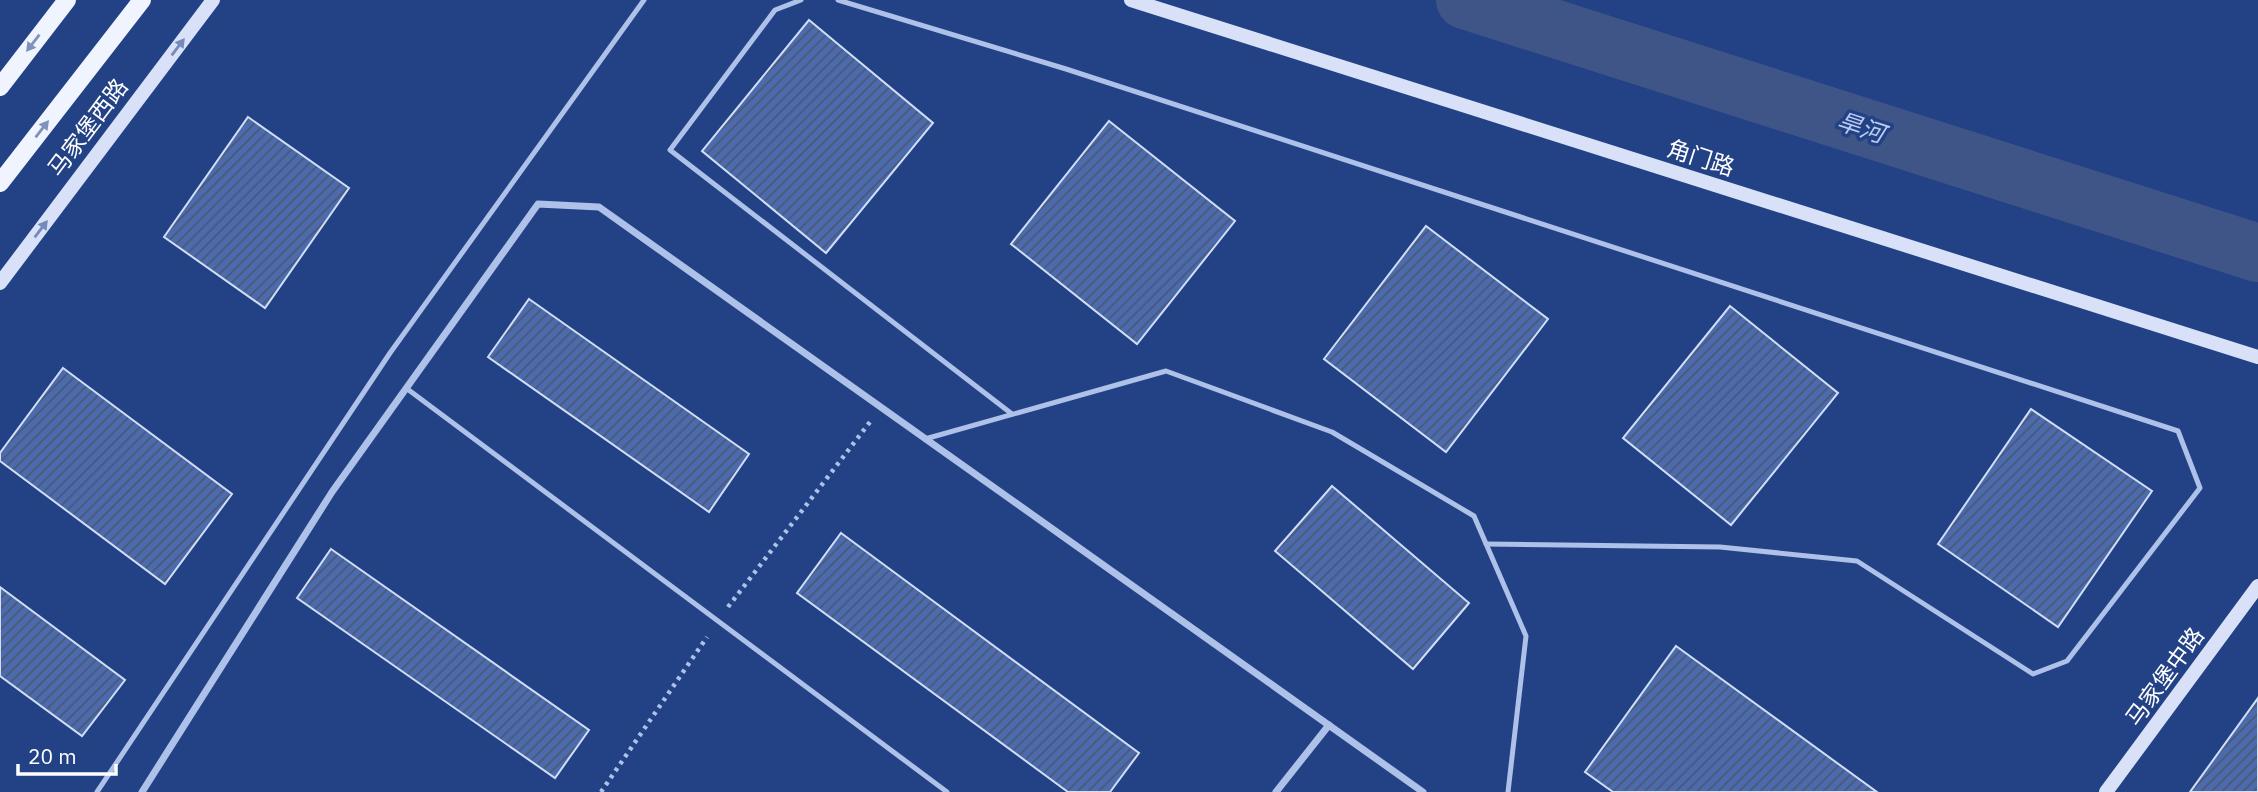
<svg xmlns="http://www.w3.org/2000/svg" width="2258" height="792" viewBox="0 0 2258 792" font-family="'IBM Plex Sans','Noto Sans SC',sans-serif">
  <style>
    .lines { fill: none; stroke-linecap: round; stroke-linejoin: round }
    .river { stroke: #3f5587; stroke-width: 58 }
    .building { fill: url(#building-hatch); stroke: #d1def7; stroke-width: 2 }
    .path { stroke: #adc1e9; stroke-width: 4.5; stroke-dasharray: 3.5 5; stroke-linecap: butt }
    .lane { stroke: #adc1e9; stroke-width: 5 }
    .street { stroke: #adc1e9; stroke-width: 7 }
    .secondary { stroke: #d8e1f7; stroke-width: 14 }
    .primary { stroke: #f0f4fe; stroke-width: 18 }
    .oneway { fill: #7f92bc }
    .oneway2 { fill: #748ab9 }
    .labels { text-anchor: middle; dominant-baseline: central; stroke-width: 7; stroke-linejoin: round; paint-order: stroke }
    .street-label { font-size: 23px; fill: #fff; stroke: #234286 }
    .water-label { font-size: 24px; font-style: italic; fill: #b9cbf0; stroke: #234286 }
  </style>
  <defs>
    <pattern id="building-hatch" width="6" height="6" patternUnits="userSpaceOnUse" patternTransform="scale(1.75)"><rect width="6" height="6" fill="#4b6bae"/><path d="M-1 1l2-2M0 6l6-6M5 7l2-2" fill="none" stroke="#4c5873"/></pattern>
  </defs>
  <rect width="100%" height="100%" fill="#234286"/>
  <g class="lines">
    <polyline class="river" points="1465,0 2258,253"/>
  </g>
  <g class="building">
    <polygon points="809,20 933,123 826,253 702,151"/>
    <polygon points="248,117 349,188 265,308 164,237"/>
    <polygon points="1109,121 1235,221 1137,344 1011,244"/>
    <polygon points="1426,226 1548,319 1446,452 1324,359"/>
    <polygon points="529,299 749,454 709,512 488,357"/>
    <polygon points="1730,306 1838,393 1731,525 1623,438"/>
    <polygon points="63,368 232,494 165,584 0,461 0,453"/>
    <polygon points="2031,409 2152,491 2058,627 1938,544"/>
    <polygon points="1332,486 1469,603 1413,669 1275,551"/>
    <polygon points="841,533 1139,753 1110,792 1068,792 797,593"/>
    <polygon points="331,549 589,730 555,778 297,598"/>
    <polygon points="0,587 125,680 82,736 0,676"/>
    <polygon points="1676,646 1877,792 1613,792 1585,772"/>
    <polygon points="2258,698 2258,792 2190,792"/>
  </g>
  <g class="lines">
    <g class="path">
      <polyline points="728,607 870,422"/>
      <polyline points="601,792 707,637"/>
    </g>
    <g class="lane">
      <polyline points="801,0 775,10 670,150 1012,414"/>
      <polyline points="838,0 1066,69 2178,431 2200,488 2067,661 2033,674 1857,561 1720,547 1486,544"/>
      <polyline points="406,388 947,792"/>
      <polyline points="925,439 1166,371 1332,432 1474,516 1526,636 1508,792"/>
      <polyline points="97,792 390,353 644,0"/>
    </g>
    <g class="street">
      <polyline points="142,792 332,492 538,204 599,207 1423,792"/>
      <polyline points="1276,792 1329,725"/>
    </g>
    <g class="secondary">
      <polyline points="1131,0 2258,357"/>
      <polyline points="0,283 213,0"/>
      <polyline points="2106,792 2258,586"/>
    </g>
    <g class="primary">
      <polyline points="0,87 67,0"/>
      <polyline points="0,183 142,0"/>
    </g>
  </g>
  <defs><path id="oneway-solid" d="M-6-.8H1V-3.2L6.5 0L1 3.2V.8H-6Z" transform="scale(1.75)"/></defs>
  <g class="oneway">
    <use href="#oneway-solid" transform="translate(33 43) rotate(128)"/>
    <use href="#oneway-solid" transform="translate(42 129) rotate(-52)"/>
  </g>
  <g class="oneway2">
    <use href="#oneway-solid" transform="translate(178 47) rotate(-53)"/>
    <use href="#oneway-solid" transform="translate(41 229) rotate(-53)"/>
  </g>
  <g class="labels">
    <g class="street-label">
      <text transform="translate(87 127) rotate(-53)">马家堡西路</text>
      <text transform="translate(1701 157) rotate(18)">角门路</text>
      <text transform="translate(2164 676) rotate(-54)">马家堡中路</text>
    </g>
    <g class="water-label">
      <text transform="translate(1861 127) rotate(18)">旱河</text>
    </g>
  </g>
  <path d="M18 764v10h98v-10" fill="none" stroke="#ffffff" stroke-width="3.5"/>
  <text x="28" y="764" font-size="21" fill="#ffffff" stroke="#234286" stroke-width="5" paint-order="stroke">20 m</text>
</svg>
